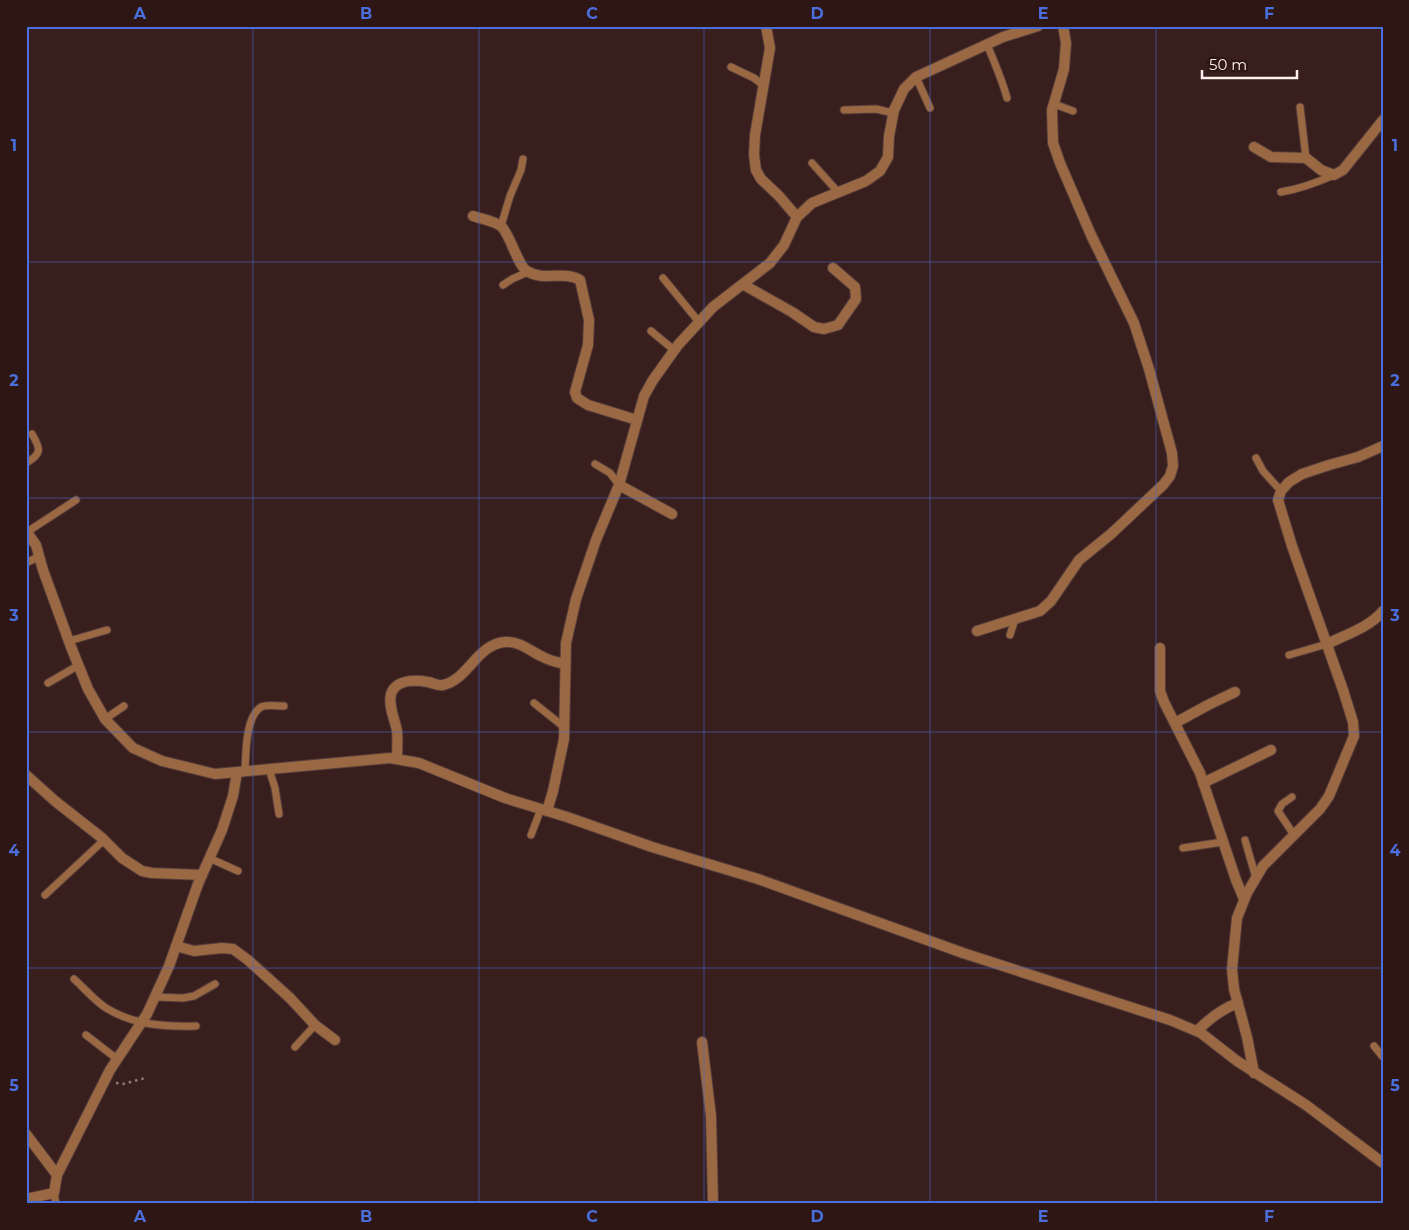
<svg xmlns="http://www.w3.org/2000/svg" width="1409" height="1230" viewBox="0 0 1409 1230" font-family="Montserrat,sans-serif">
  <style>
    .lines { fill: none; stroke-linecap: round; stroke-linejoin: round }
    .service-casing { stroke: #543c3a; stroke-width: 9 }
    .minor-casing { stroke: #543c3a; stroke-width: 12 }
    .path { stroke: #8e7a78; stroke-width: 2.5; stroke-dasharray: 2.5 4; stroke-linecap: butt }
    .service { stroke: #9a6842; stroke-width: 7 }
    .minor { stroke: #9a6842; stroke-width: 10 }
    .grid { fill: none; stroke: #4a6fdd; stroke-width: 1; stroke-opacity: 0.55 }
    .neatline { fill: none; stroke: #4a6fdd; stroke-width: 2 }
    .grid-label { font-size: 16px; text-anchor: middle; font-weight: bold; fill: #4a6fdd }
  </style>
  <rect width="100%" height="100%" fill="#381f1d"/>
  <g class="lines">
    <g class="service-casing">
      <g id="service">
        <path d="M987 44C994 62 1002 79 1007 98"/>
        <polyline points="731,67 754,78 764,86"/>
        <polyline points="916,77 930,108"/>
        <polyline points="1054,104 1073,111"/>
        <polyline points="1300,107 1306,158"/>
        <polyline points="844,110 876,109 893,113"/>
        <polyline points="812,163 838,192"/>
        <path d="M1281 192C1300 189 1316 183 1334 175"/>
        <polyline points="501,226 510,196 521,170 523,159"/>
        <polyline points="663,278 699,322"/>
        <polyline points="503,285 512,279 528,272"/>
        <polyline points="651,331 674,350"/>
        <polyline points="1256,458 1263,471 1281,491"/>
        <path d="M26 463C42 454 41 449 32 434"/>
        <polyline points="595,464 610,473 619,485"/>
        <polyline points="27,532 76,500"/>
        <polyline points="26,563 40,556"/>
        <polyline points="1010,635 1015,619"/>
        <polyline points="69,641 107,630"/>
        <polyline points="1289,655 1327,644"/>
        <polyline points="48,683 79,665"/>
        <polyline points="534,703 564,727"/>
        <polyline points="105,719 124,706"/>
        <polyline points="269,769 275,788 279,814"/>
        <path d="M245 771C246 754 245 717 261 707 267 704 277 706 284 706"/>
        <polyline points="1292,797 1282,804 1278,811 1294,835"/>
        <polyline points="531,835 541,809"/>
        <polyline points="1245,840 1256,878"/>
        <polyline points="1183,848 1223,842"/>
        <polyline points="209,858 238,871"/>
        <polyline points="45,895 104,840"/>
        <path d="M74 979C84 988 94 1000 106 1008 134 1025 164 1027 196 1026"/>
        <polyline points="154,997 183,998 194,996 215,984"/>
        <polyline points="86,1035 117,1059"/>
        <polyline points="1374,1046 1383,1057"/>
        <polyline points="295,1047 315,1025"/>
        <polyline points="54,1193 56,1204"/>
      </g>
    </g>
    <g class="minor-casing">
      <g id="minor">
        <polyline points="766,26 770,48 755,135 754,155 756,170 761,179 779,196 797,217"/>
        <polyline points="1254,147 1271,157 1306,158 1321,170 1334,175 1343,170 1383,120"/>
        <path d="M473 216C481 219 496 221 502 227 511 237 518 266 527 271 544 282 564 270 580 280L589 320 588 345 575 392 577 398 588 405 637 420"/>
        <polyline points="744,285 792,312 814,327 824,329 838,325 856,299 855,287 833,268"/>
        <polyline points="619,485 672,514"/>
        <polyline points="26,531 36,545 43,570 71,647 88,689 105,719 133,748 162,761 215,774 390,758 419,763 505,798 567,817 652,847 758,879 963,953 1170,1020 1201,1033 1237,1061 1306,1105 1383,1163"/>
        <polyline points="977,631 1040,611 1051,601 1079,560 1111,534 1163,485 1170,476 1173,466 1172,453 1149,369 1134,323 1091,235 1060,163 1053,143 1052,110 1064,69 1066,43 1063,26"/>
        <path d="M1327 644C1345 635 1370 627 1383 611"/>
        <polyline points="1160,648 1160,691 1164,702 1200,773 1236,880 1244,899"/>
        <polyline points="1175,723 1208,705 1235,692"/>
        <path d="M397 758C397 750 398 740 397 731 395 719 388 707 391 694 396 679 416 680 428 682 433 683 438 686 443 685 468 680 477 644 505 642 520 641 530 651 543 657 550 661 557 662 565 664"/>
        <polyline points="26,775 55,801 102,838 122,858 142,871 152,873 202,875"/>
        <polyline points="1203,783 1271,750"/>
        <polyline points="547,811 553,791 564,739 566,643 576,599 596,540 619,485 644,396 653,380 678,345 713,307 770,263 784,245 797,217 812,203 866,181 880,171 888,157 889,136 894,110 904,89 916,77 1003,37 1038,26"/>
        <polyline points="176,946 194,951 222,948 233,949 248,960 290,998 315,1025 335,1040"/>
        <path d="M1197 1031C1209 1019 1221 1009 1238 1003"/>
        <polyline points="702,1042 711,1116 713,1204"/>
        <polyline points="1254,1073 1247,1037 1234,989 1232,969 1237,918 1247,893 1263,866 1320,809 1329,796 1354,736 1353,722 1343,690 1292,546 1278,500 1281,491 1289,482 1302,474 1329,465 1358,457 1383,446"/>
        <polyline points="26,1134 57,1175"/>
        <polyline points="26,1199 54,1193 57,1175 110,1070 147,1014 169,966 198,884 222,830 233,796 237,772"/>
      </g>
    </g>
    <polyline class="path" points="116,1083 123,1084 145,1078"/>
    <use href="#service" class="service"/>
    <use href="#minor" class="minor"/>
  </g>
  <path class="grid" d="M253 26V1204M479 26V1204M704 26V1204M930 26V1204M1156 26V1204M26 262H1383M26 498H1383M26 732H1383M26 968H1383"/>
  <rect width="1409" height="1230" fill="none" stroke="#2d1613" stroke-width="55"/>
  <path d="M1202 70v8h95v-8" fill="none" stroke="#fff1ef" stroke-width="2.5"/>
  <text x="1209" y="70" font-size="15" fill="#fff1ef" stroke="#2d1613" stroke-width="4" paint-order="stroke">50 m</text>
  <rect x="28" y="28" width="1354" height="1174" class="neatline"/>
  <g class="grid-label">
    <text x="140" y="19">A</text>
    <text x="366" y="19">B</text>
    <text x="592" y="19">C</text>
    <text x="817" y="19">D</text>
    <text x="1043" y="19">E</text>
    <text x="1269" y="19">F</text>
    <text x="14" y="151">1</text>
    <text x="1395" y="151">1</text>
    <text x="14" y="386">2</text>
    <text x="1395" y="386">2</text>
    <text x="14" y="621">3</text>
    <text x="1395" y="621">3</text>
    <text x="14" y="856">4</text>
    <text x="1395" y="856">4</text>
    <text x="14" y="1091">5</text>
    <text x="1395" y="1091">5</text>
    <text x="140" y="1222">A</text>
    <text x="366" y="1222">B</text>
    <text x="592" y="1222">C</text>
    <text x="817" y="1222">D</text>
    <text x="1043" y="1222">E</text>
    <text x="1269" y="1222">F</text>
  </g>
</svg>
